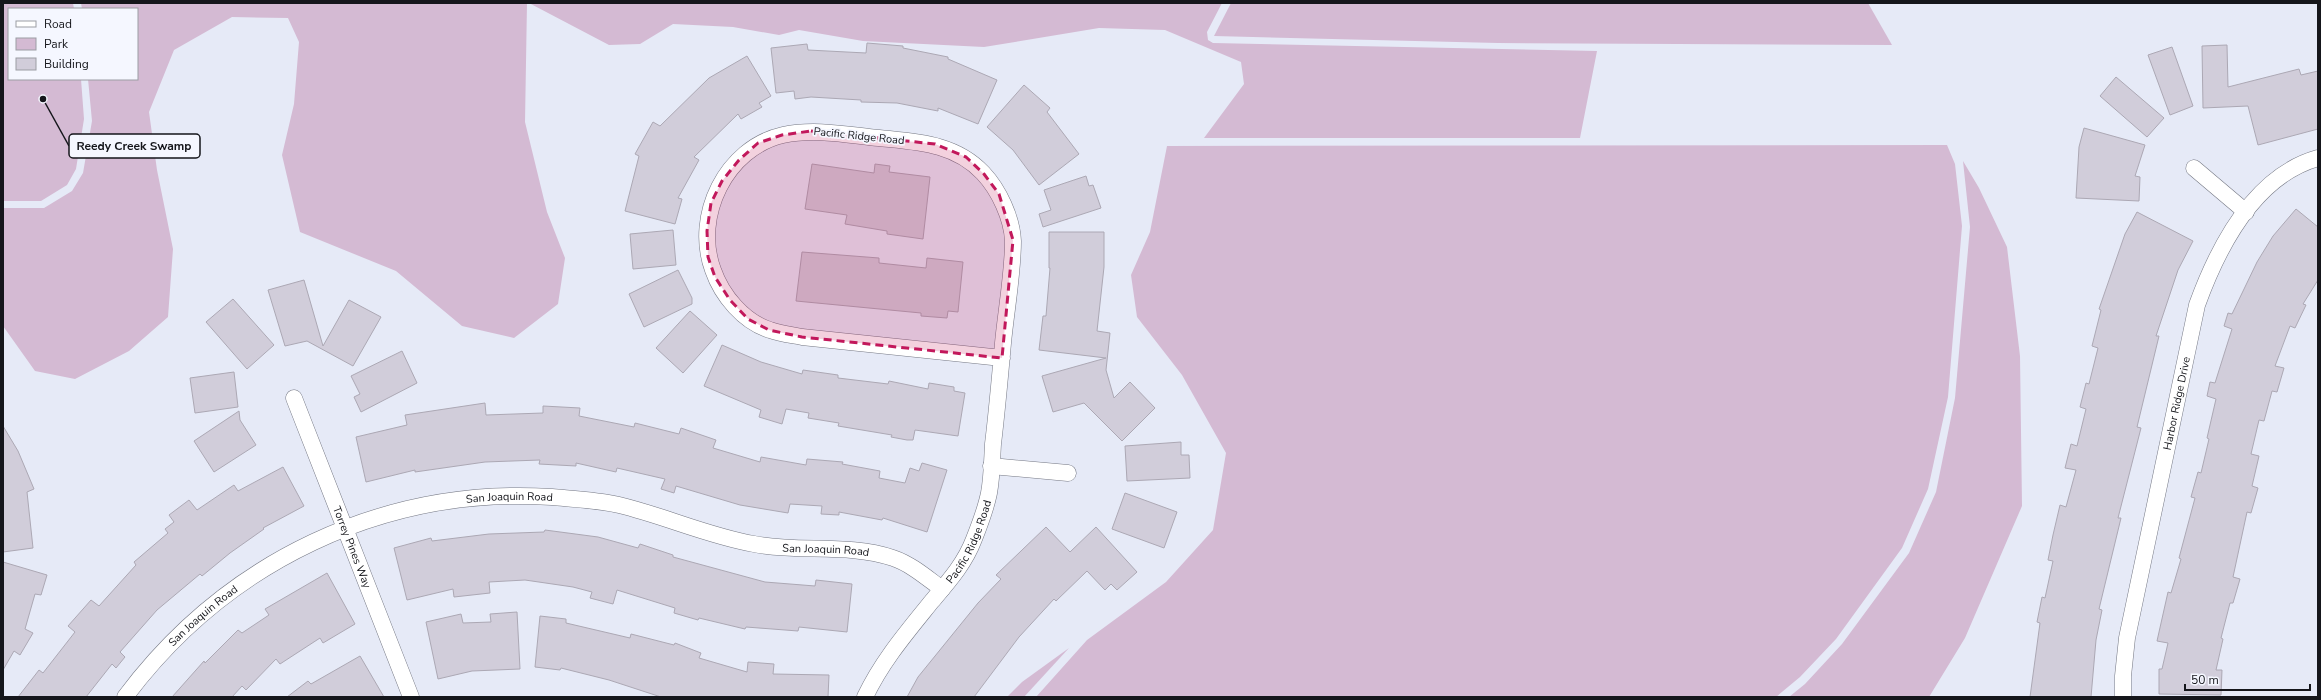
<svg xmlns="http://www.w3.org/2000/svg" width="2321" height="700" viewBox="0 0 2321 700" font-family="'Nunito Sans',sans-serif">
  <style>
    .green { fill: #d4bad3 }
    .building { fill: #d1cdda; stroke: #aca8b4 }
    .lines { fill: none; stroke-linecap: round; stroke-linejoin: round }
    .minor-casing { stroke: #757884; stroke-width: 17 }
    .minor { stroke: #fff; stroke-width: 16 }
    .marked { fill: #c2185b; fill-opacity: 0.2; stroke: #c2185b; stroke-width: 3; stroke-dasharray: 8 5; stroke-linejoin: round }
    .labels { text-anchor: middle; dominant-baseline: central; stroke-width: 3.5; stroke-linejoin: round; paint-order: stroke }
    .street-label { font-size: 11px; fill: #15161b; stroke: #f5f7ff }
    .leader { fill: none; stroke: #15161b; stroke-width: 1.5 }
    .callout-dot { fill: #15161b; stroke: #f5f7ff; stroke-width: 1.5 }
    .callout { fill: #f5f7ff; stroke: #15161b; stroke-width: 1.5 }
    .callout-label { font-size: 12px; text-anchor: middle; font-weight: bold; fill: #15161b }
  </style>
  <rect width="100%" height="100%" fill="#e6eaf7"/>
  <g class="green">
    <polygon points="3,3 73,3 74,9 9,9 9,79 81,79 84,119 76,169 67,185 41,201 3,201"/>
    <polygon points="81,3 527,3 525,122 547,212 565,258 558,304 514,338 462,326 396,271 300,232 282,155 294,104 299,42 288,18 232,17 174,50 149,112 157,170 173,249 168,317 129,351 75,379 35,371 3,326 3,208 44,208 72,191 83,173 92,121 88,79 137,79 137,9 82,9"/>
    <polygon points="529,3 1222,3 1207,32 1208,40 1213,43 1597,51 1580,138 1204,138 1244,84 1241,62 1165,30 1099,28 984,47 863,41 799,30 779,35 733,27 673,24 640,44 609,45"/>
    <polygon points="1231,3 1868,3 1892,45 1498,43 1214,36"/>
    <polygon points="1947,145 1955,164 1962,226 1948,397 1928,489 1902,548 1836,639 1800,677 1776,697 1036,697 1087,640 1166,582 1213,530 1226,453 1182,375 1137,317 1131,275 1150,232 1167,146"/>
    <polygon points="1963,161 1979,188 2007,247 2020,356 2022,506 1965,638 1929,697 1789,697 1805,684 1842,644 1909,553 1936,492 1955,398 1970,227"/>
    <polygon points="1069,648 1024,697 1007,697 1022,682"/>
  </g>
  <g class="building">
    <polygon points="867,43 903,46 903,48 948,57 948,59 997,80 978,124 938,108 938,111 897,103 861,102 861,100 811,97 795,99 794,91 776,93 771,48 807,44 808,50 866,53"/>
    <polygon points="2227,45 2228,87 2299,69 2301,75 2318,71 2318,129 2258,145 2248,106 2203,108 2202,46"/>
    <polygon points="2172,47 2193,106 2170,115 2148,55"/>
    <polygon points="747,56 771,96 759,103 762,107 741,119 738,114 694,157 699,160 678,198 682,199 675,224 625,211 639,156 635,154 653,122 660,126 709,78"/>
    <polygon points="2116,77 2164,118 2147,137 2100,96"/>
    <polygon points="1024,85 1050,108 1047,112 1079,154 1039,185 1013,150 987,127"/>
    <polygon points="2084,128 2145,145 2135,176 2140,177 2139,201 2076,198 2079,147"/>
    <polygon points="812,164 874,173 875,164 890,166 889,172 930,177 923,239 887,234 887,231 845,224 847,215 805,209"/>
    <polygon points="1086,176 1089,186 1093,185 1101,208 1043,227 1039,214 1051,210 1044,190"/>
    <polygon points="2296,209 2318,227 2318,280 2303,304 2306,305 2295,328 2290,326 2275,366 2284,368 2277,392 2272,391 2264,421 2259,420 2251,454 2259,456 2252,486 2258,488 2251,513 2247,512 2233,577 2240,579 2233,603 2230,603 2221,638 2223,639 2216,670 2222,670 2221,695 2159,694 2159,669 2162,669 2168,643 2157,641 2168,592 2171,593 2181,559 2179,558 2195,498 2191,497 2198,472 2201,473 2209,439 2207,438 2216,399 2207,396 2210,382 2215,383 2232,329 2224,326 2228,313 2232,314 2257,262 2273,236"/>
    <polygon points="2137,212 2193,241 2178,270 2156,336 2159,336 2137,427 2141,428 2118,518 2121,518 2099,609 2102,610 2096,640 2091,697 2030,697 2040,623 2037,622 2042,597 2045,598 2053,561 2048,560 2053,535 2060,505 2066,507 2076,470 2065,468 2071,444 2077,446 2086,409 2080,407 2086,383 2089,384 2098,348 2092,346 2101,310 2099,309 2125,234"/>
    <polygon points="673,230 676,265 633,269 630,234"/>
    <polygon points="1049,232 1104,232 1104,267 1097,331 1110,333 1106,370 1114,398 1130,382 1155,408 1122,441 1084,403 1053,412 1042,376 1106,358 1039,350 1043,316 1046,316 1050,268 1049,268"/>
    <polygon points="802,252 879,258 879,263 926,268 927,258 963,262 958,312 948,311 947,318 921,316 921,313 796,301"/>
    <polygon points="678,270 692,298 692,304 644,327 629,294"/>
    <polygon points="304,280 323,346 349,300 381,317 353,366 307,341 285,346 268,290"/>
    <polygon points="233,299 274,345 247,369 206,322"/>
    <polygon points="690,311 717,335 683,373 656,348"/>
    <polygon points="722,345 761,362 802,374 803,370 838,375 838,378 888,384 889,381 928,389 929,383 954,387 954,391 965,393 958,436 915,430 913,440 907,440 891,437 892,435 838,426 839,423 808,418 809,413 786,409 782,424 759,417 761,410 704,386"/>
    <polygon points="402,351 417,383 361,412 354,397 360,394 351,376"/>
    <polygon points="234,372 238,407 195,413 190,378"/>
    <polygon points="485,403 486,415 543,413 543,406 580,408 579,416 634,427 635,423 679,434 681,428 716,440 713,448 760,462 761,457 806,465 807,459 843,462 842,464 880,471 879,478 905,483 910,468 919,471 922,463 947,470 927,532 883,518 882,520 839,512 839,515 821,514 822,506 790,504 788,513 740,505 676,486 674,493 661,489 665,479 617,468 616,472 576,463 576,466 539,464 540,460 485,462 415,472 415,470 366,482 356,437 407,425 405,415"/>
    <polygon points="239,411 240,420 256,445 214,472 194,441"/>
    <polygon points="3,426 18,451 34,489 27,492 33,548 3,552"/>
    <polygon points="1181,442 1181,455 1189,455 1190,478 1127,481 1125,446"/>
    <polygon points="283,467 304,506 263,528 264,529 230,553 202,576 200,574 157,610 120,652 125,657 116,668 112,664 86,697 18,697 39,670 43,673 75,632 68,626 91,600 99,606 136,565 134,562 168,533 165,529 174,522 169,515 189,500 197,510 234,485 238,491"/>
    <polygon points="1125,493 1177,512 1164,548 1112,529"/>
    <polygon points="1046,527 1070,552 1096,527 1137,572 1117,590 1111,584 1105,590 1087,571 1056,601 1054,599 1019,637 974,697 907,697 918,677 978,603 1001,579 996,575"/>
    <polygon points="545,530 598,537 638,548 640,544 673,555 673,557 765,582 815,586 816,580 852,584 847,632 799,627 798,631 746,627 745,629 699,618 698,620 674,613 675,608 617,590 613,604 590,598 592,592 573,587 525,580 489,582 490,593 454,597 453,589 407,600 394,548 431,538 432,541 489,534 544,532"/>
    <polygon points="3,562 47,575 41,595 35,594 25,629 33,633 20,655 14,651 3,670"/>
    <polygon points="327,573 355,624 323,643 320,638 280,664 276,659 246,690 242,686 232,697 172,697 204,661 205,663 238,630 242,633 269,615 265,609"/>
    <polygon points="517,612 520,669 472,671 438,679 426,622 461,614 463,623 491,622 490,614"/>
    <polygon points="540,616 566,619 566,623 630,638 631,634 674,645 675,643 701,653 699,658 747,672 748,662 774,664 773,674 829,675 828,697 661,697 609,680 561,668 560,670 535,667"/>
    <polygon points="360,656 384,697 287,697 308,681 311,684"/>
  </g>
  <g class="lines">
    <g class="minor-casing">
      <g id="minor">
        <polyline points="2194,168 2246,212"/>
        <path id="s1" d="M294 398 411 697"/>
        <polyline points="991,466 1068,473"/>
        <path id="s2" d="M125 697C226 562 383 486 552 497 574 499 597 500 619 505 665 516 708 536 754 544 800 553 848 543 893 558 911 564 927 578 942 589"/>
        <path id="s3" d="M865 697C882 661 907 632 932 601 949 581 965 563 974 539 980 524 986 508 989 493 992 477 992 460 993 444 997 411 1000 377 1003 343 1006 311 1013 273 1013 241 1012 218 999 190 983 173 955 143 917 142 879 138 848 135 815 128 783 135 726 148 693 216 713 270 722 296 744 322 770 330 781 334 792 335 802 337L1002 358"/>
        <path id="s4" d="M2123 697V676L2127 638 2197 305C2218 247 2254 176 2318 158"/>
      </g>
    </g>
    <use href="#minor" class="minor"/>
  </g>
  <path class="marked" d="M811 131 935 144 966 157 984 174 999 194 1013 240 1002 358 802 337 769 330 748 319 730 300 715 277 708 257 707 231 711 203 722 181 739 160 758 143 782 135Z"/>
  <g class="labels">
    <g class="street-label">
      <text transform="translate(859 136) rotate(6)">Pacific Ridge Road</text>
      <text stroke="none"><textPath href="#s4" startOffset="299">Harbor Ridge Drive</textPath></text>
      <text stroke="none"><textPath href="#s2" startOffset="449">San Joaquin Road</textPath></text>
      <text stroke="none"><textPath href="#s3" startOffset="188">Pacific Ridge Road</textPath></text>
      <text stroke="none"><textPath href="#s1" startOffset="160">Torrey Pines Way</textPath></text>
      <text stroke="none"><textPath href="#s2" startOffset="772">San Joaquin Road</textPath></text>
      <text stroke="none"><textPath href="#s2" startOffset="113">San Joaquin Road</textPath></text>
    </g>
  </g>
  <path class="leader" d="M43 99L69 146"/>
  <circle class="callout-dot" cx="43" cy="99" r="4"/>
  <rect class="callout" x="69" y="134" width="131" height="24" rx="4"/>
  <g class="callout-label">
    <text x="134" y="150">Reedy Creek Swamp</text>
  </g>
  <rect width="2321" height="700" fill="none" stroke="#15161b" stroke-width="8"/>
  <rect x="8" y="8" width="130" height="72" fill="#f5f7ff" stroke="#9b9da4"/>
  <rect x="16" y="21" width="20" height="6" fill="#ffffff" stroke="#9b9da4"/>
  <text x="44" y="28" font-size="12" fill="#15161b">Road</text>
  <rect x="16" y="38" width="20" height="12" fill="#d4bad3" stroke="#9b9da4"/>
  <text x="44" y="48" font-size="12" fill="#15161b">Park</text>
  <rect x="16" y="58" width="20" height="12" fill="#d1cdda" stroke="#9b9da4"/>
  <text x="44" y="68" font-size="12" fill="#15161b">Building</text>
  <path d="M2185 684v6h125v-6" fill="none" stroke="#15161b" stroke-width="2"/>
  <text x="2191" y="684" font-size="12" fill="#15161b" stroke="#f5f7ff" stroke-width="3" paint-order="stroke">50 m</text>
</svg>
